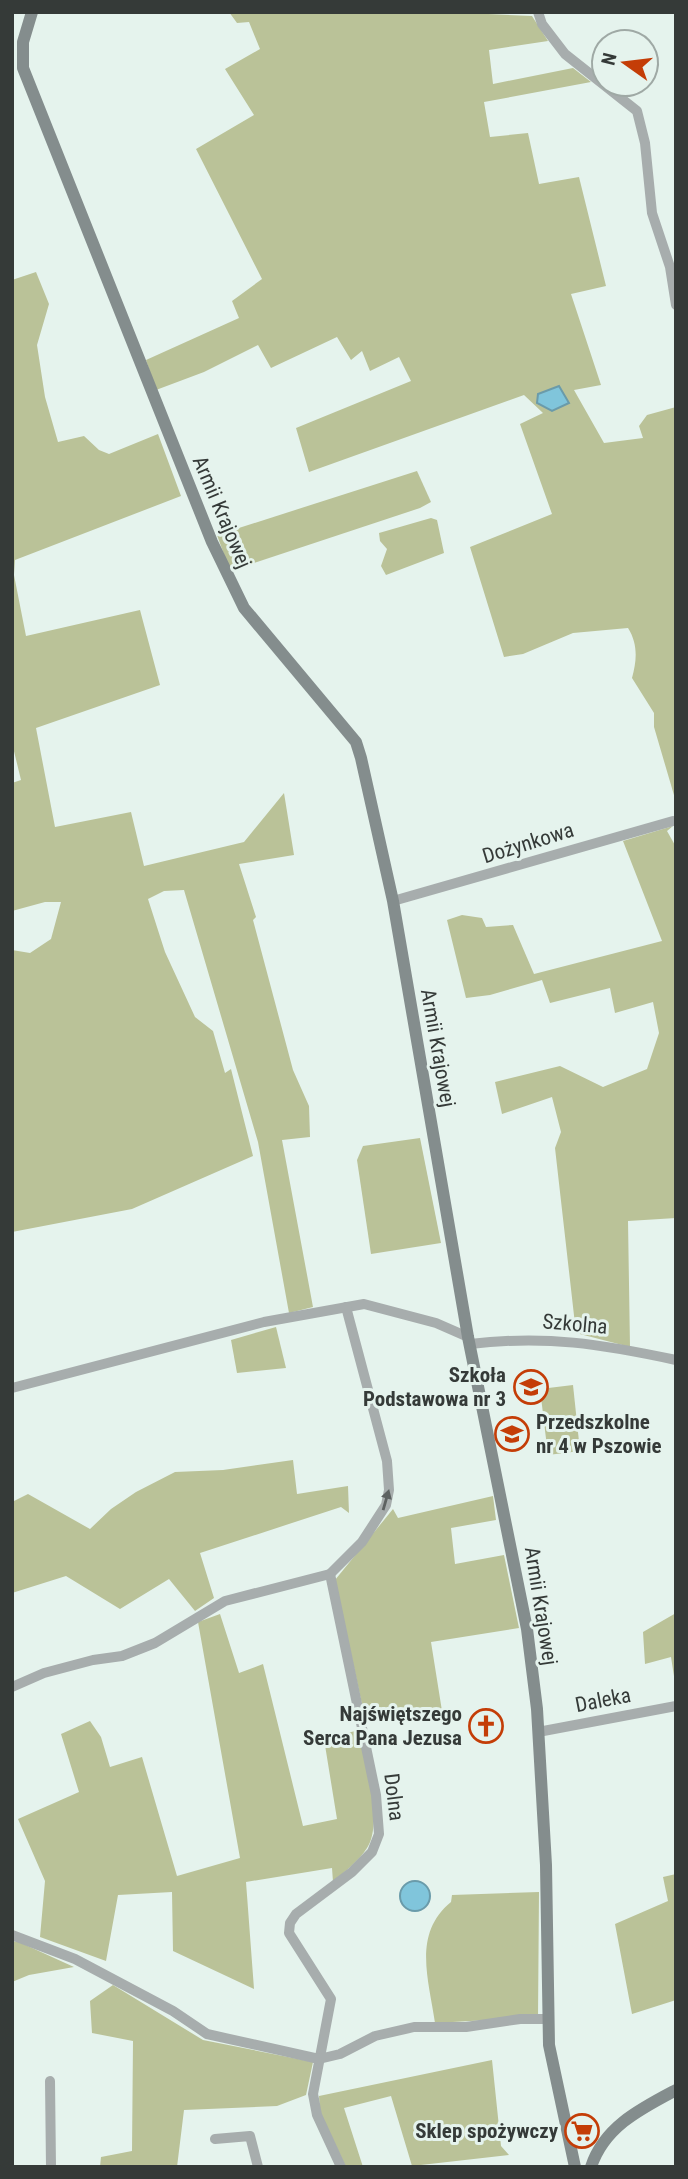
<svg xmlns="http://www.w3.org/2000/svg" width="688" height="2179" viewBox="0 0 688 2179" font-family="'Roboto Condensed',sans-serif">
  <style>
    .green { fill: #bac298; fill-rule: evenodd }
    .water { fill: #80c5db; stroke: #6a9baa; stroke-width: 2 }
    .lines { fill: none; stroke-linecap: round; stroke-linejoin: round }
    .street { stroke: #a7adad; stroke-width: 10 }
    .secondary { stroke: #848d8d; stroke-width: 12 }
    .oneway { fill: #5d6261 }
    .labels { text-anchor: middle; dominant-baseline: central; stroke-width: 6; stroke-linejoin: round; paint-order: stroke }
    .street-label { font-size: 21px; fill: #353a38; stroke: #e5f3ed }
    .poi-label { font-size: 21px; font-weight: bold; fill: #353a38; stroke: #e5f3ed; text-anchor: end }
  </style>
  <rect width="100%" height="100%" fill="#e5f3ed"/>
  <g class="green">
    <path d="M229 12H445L532 16 548 41 489 50 493 84 573 68 591 82 484 102 490 137 528 133 539 184 579 177 606 286 571 294 601 385 574 390 604 443 643 438 639 426 647 415 676 407V802L654 727V713L632 678C637 660 638 644 628 628L573 633 523 654 504 657 470 547 552 514 520 424 543 413 524 395 309 472 296 428 411 381 399 357 370 371 362 351 351 360 337 337 271 368 258 345 204 372 156 390 146 360 239 318 232 301 262 279 196 149 254 115 225 69 260 49 249 22 237 23ZM559 386 569 403 552 411 537 403 538 394Z"/>
    <polygon points="36,272 49,304 37,345 45,397 58,442 84,436 99,450 109,454 158,434 181,496 15,560 14,575 26,636 140,610 160,685 36,728 55,827 131,812 144,866 244,842 284,793 294,855 239,864 256,917 253,920 293,1070 309,1106 310,1137 282,1140 313,1307 289,1313 258,1142 184,890 164,891 148,899 165,952 195,1017 213,1031 225,1073 231,1069 253,1156 132,1209 12,1232 12,950 30,953 51,939 61,902 45,902 12,911 12,783 21,780 12,743 12,280"/>
    <polygon points="417,471 431,502 420,508 230,571 217,535"/>
    <polygon points="431,518 437,520 444,553 386,575 381,566 387,549 380,541 379,533"/>
    <polygon points="673,826 667,831 676,847 676,1218 628,1221 630,1347 576,1333 555,1148 561,1132 552,1097 502,1114 495,1082 560,1066 603,1087 647,1069 659,1033 653,1002 615,1013 610,988 550,1003 542,980 490,995 466,998 447,920 462,915 482,918 486,927 513,925 534,974 662,941 623,841"/>
    <polygon points="420,1138 441,1243 371,1254 357,1160 363,1146"/>
    <polygon points="276,1327 286,1368 237,1373 231,1340"/>
    <polygon points="573,1385 580,1451 548,1455 540,1389"/>
    <polygon points="293,1460 297,1494 348,1486 349,1513 341,1507 200,1553 214,1598 195,1611 169,1579 120,1609 66,1576 12,1593 12,1502 28,1494 90,1529 111,1509 136,1492 175,1472 223,1470"/>
    <polygon points="493,1496 496,1520 451,1528 455,1564 504,1555 519,1628 431,1642 442,1711 366,1723 335,1580 393,1509 398,1518"/>
    <polygon points="676,1613 676,1689 671,1657 645,1664 643,1632"/>
    <path d="M220 1614 239 1673 263 1664 303 1826 337 1819 324 1739 359 1730C364 1760 384 1822 367 1848 359 1861 344 1872 333 1882L332 1868 246 1882 254 1989 173 1951 172 1892 118 1895 106 1961 40 1937 45 1881 18 1819 79 1792 61 1734 90 1721 101 1737 110 1767 142 1757 177 1876 240 1858 198 1622Z"/>
    <polygon points="676,1874 676,2000 632,2014 615,1924 668,1901 663,1877"/>
    <path d="M539 1892 538 2017 435 2023C429 1980 412 1934 451 1902L452 1895Z"/>
    <polygon points="12,1941 19,1942 74,1967 29,1975 12,1982"/>
    <polygon points="113,1985 203,2040 313,2062 306,2095 277,2106 184,2110 177,2167 100,2167 101,2157 132,2151 133,2041 92,2033 90,2001"/>
    <polygon points="492,2060 501,2146 509,2155 412,2166 391,2096 344,2108 363,2167 346,2167 320,2112 319,2096"/>
  </g>
  <g class="water">
    <polygon points="559,386 569,403 552,411 537,403 538,394"/>
    <circle cx="415" cy="1896" r="15"/>
  </g>
  <g class="lines">
    <g class="street">
      <polyline points="538,12 542,24 565,54 637,111 645,143 652,213 670,267 676,305"/>
      <polyline points="393,901 673,821"/>
      <path d="M470 1344C546 1335 601 1344 676 1360"/>
      <polyline points="12,1388 264,1322 364,1304 436,1323 468,1337"/>
      <polyline points="330,1574 376,1795 379,1834 372,1852 352,1872 296,1914 290,1923 289,1933 331,1999 313,2094 317,2115 341,2167"/>
      <polyline points="12,1687 44,1673 93,1660 122,1656 155,1643 225,1601 330,1574 362,1542 386,1505 389,1490 387,1461 346,1307"/>
      <polyline points="538,1732 676,1706"/>
      <polyline points="12,1935 75,1959 173,2011 207,2034 319,2059 340,2054 375,2036 414,2027 466,2027 520,2019 547,2019"/>
      <polyline points="50,2081 51,2167"/>
      <polyline points="215,2139 250,2136 258,2167"/>
    </g>
    <g class="secondary">
      <polyline points="32,12 23,42 23,68 212,542 244,608 356,742 361,758 393,901 468,1337 527,1629 537,1709 546,1865 549,2045 575,2167"/>
      <path d="M591 2167C604 2127 640 2109 676 2090"/>
    </g>
  </g>
  <defs><path id="oneway-solid" d="M-6-.8H1V-3.2L6.5 0L1 3.2V.8H-6Z" transform="scale(1.75)"/></defs>
  <use class="oneway" href="#oneway-solid" transform="translate(386 1500) rotate(-74)"/>
  <defs>
    <g id="school-ring" transform="scale(1.75)"><circle r="9.5" fill="#e5f3ed" stroke="#c43d07" stroke-width="1.5"/><path d="M0-5L7-2L0 1L-7-2ZM-4 1L0 2.5L4 1V4Q0 6-4 4Z" fill="#c43d07"/></g>
    <g id="church-ring" transform="scale(1.75)"><circle r="9.5" fill="#e5f3ed" stroke="#c43d07" stroke-width="1.5"/><path d="M-1.2-6h2.4v3.5h3.3v2.4h-3.3V6h-2.4V-.1h-3.3v-2.4h3.3Z" fill="#c43d07"/></g>
    <g id="supermarket-ring" transform="scale(1.75)"><circle r="9.5" fill="#e5f3ed" stroke="#c43d07" stroke-width="1.5"/><path d="M-6-5.5h2.5l.6 2H6L4.5 2H-2.5L-4.4-4H-6ZM-1.5 3.2a1.3 1.3 0 1 0 .1 0ZM3 3.2a1.3 1.3 0 1 0 .1 0Z" fill="#c43d07"/></g>
  </defs>
  <g fill-rule="evenodd">
    <use href="#school-ring" x="531" y="1387"/>
    <use href="#school-ring" x="512" y="1434"/>
    <use href="#church-ring" x="486" y="1726"/>
    <use href="#supermarket-ring" x="582" y="2131"/>
  </g>
  <g class="labels">
    <g class="street-label">
      <text transform="translate(222 512) rotate(67)">Armii Krajowej</text>
      <text transform="translate(528 843) rotate(-17)">Dożynkowa</text>
      <text transform="translate(438 1048) rotate(80)">Armii Krajowej</text>
      <text transform="translate(575 1324) rotate(5)">Szkolna</text>
      <text transform="translate(541 1606) rotate(81)">Armii Krajowej</text>
      <text transform="translate(603 1700) rotate(-11)">Daleka</text>
      <text transform="translate(394 1797) rotate(83)">Dolna</text>
    </g>
    <g class="poi-label">
      <text x="506" y="1375">Szkoła<tspan x="506" dy="24">Podstawowa nr 3</tspan></text>
      <text x="536" y="1422" text-anchor="start">Przedszkolne<tspan x="536" dy="24">nr 4 w Pszowie</tspan></text>
      <text x="462" y="1714">Najświętszego<tspan x="462" dy="24">Serca Pana Jezusa</tspan></text>
      <text x="558" y="2131">Sklep spożywczy</text>
    </g>
  </g>
  <rect width="688" height="2179" fill="none" stroke="#353a38" stroke-width="28"/>
  <g transform="translate(625 63) rotate(284)"><circle r="33" fill="#e5f3ed" stroke="#9fa9a5" stroke-width="2"/>
  <path d="M0-5L12 26L0 18L-12 26Z" fill="#c43d07"/>
  <text y="-10" font-size="19" font-weight="bold" text-anchor="middle" fill="#353a38">N</text>
  </g>
</svg>
